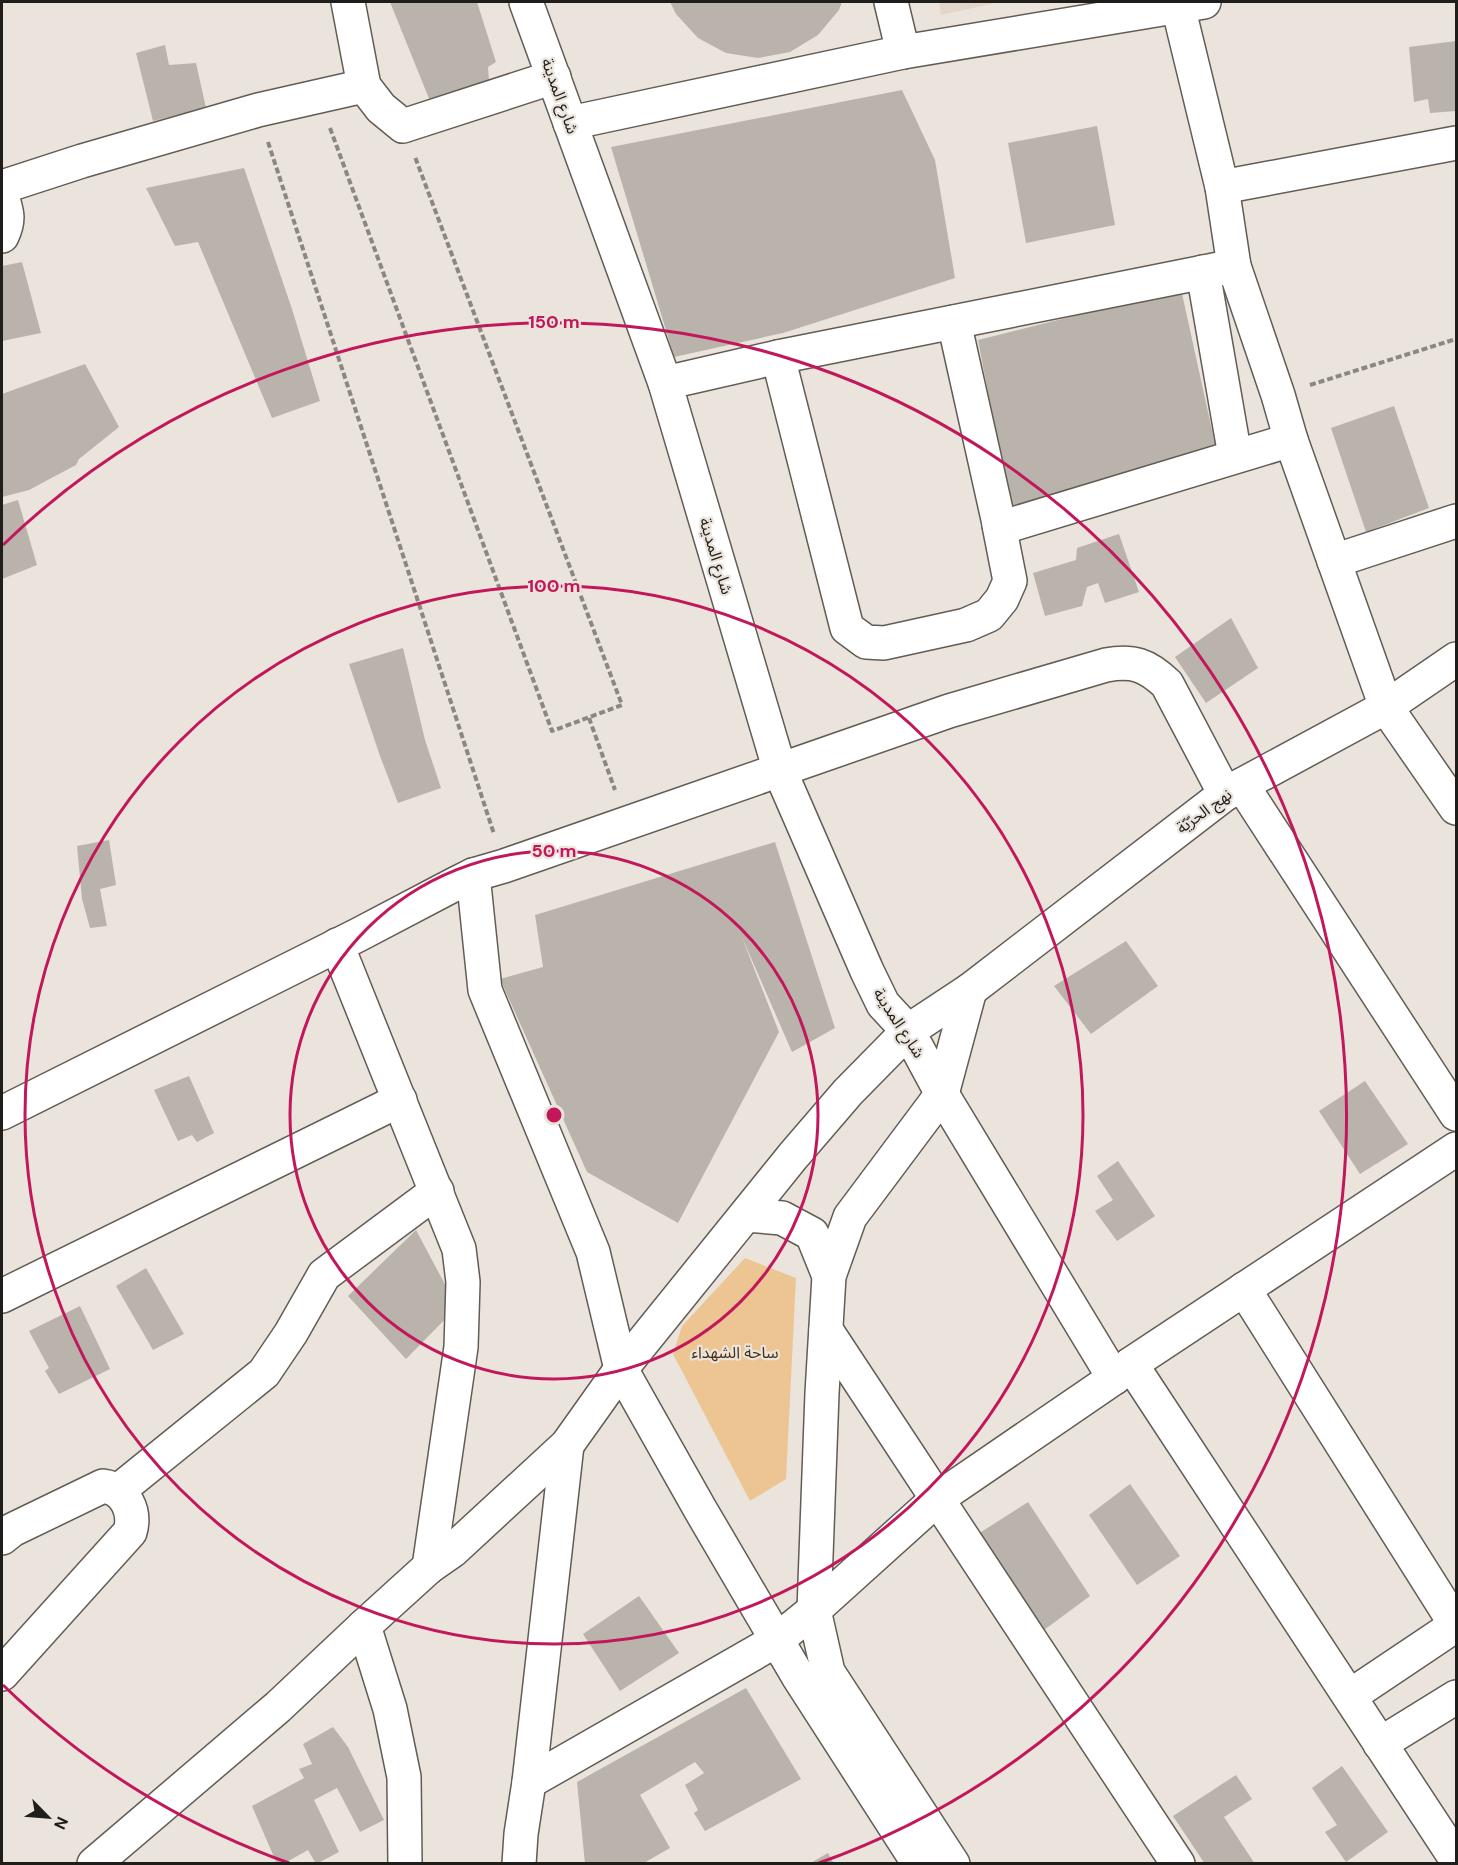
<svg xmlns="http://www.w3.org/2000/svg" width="1458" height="1865" viewBox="0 0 1458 1865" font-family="'DM Sans','Noto Sans Arabic',sans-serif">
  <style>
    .built { fill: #e2d6c8 }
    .green { fill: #edc593 }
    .building { fill: #bab3ab }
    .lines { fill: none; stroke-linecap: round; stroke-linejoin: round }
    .minor-casing { stroke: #625c55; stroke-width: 36 }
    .path { stroke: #8c8782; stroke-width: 4; stroke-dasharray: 6 3; stroke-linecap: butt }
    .minor { stroke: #fff; stroke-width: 33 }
    .ring { fill: none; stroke: #c2185b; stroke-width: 3 }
    .labels { text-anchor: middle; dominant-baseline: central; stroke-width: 4.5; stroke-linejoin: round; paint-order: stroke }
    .street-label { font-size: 16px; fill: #201e1b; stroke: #ebe4dc }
    .park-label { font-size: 16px; fill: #483111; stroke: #ebe4dc }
    .centre { fill: #c2185b; stroke: #ebe4dc; stroke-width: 3 }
    .ring-label { font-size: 18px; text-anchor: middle; font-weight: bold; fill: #c2185b; stroke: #ebe4dc; stroke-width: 4.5; stroke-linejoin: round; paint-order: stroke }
  </style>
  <rect width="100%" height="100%" fill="#ebe4dc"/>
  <polygon class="built" points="939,2 1000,2 941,15"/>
  <polygon class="green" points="745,1258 796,1278 786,1479 750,1501 673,1354 682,1326"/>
  <g class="building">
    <polygon points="390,2 477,2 496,62 488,67 489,80 483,94 434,111"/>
    <polygon points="670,2 842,2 839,10 818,35 790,52 758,58 726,53 698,38 676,14"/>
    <polygon points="1456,41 1456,111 1430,113 1428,99 1414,102 1409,47"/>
    <polygon points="165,45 169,65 196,63 206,108 153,121 136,53"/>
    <polygon points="902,90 935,160 955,278 783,333 674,357 611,147"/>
    <polygon points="1097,126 1115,225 1026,243 1008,143"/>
    <polygon points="244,168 292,309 320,401 272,418 198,242 175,246 146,188"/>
    <polygon points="22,262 41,333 2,341 2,266"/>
    <polygon points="1181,289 1217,453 1010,508 978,340"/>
    <polygon points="85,364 119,427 79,459 76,465 29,490 2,497 2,394"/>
    <polygon points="1394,406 1429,508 1366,532 1331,428"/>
    <polygon points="18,500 37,565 2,579 2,505"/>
    <polygon points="1119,534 1139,592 1105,603 1098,583 1087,587 1082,606 1045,616 1033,573 1076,560 1077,548"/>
    <polygon points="1231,618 1258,668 1206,703 1175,657"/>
    <polygon points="403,648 425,740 441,788 398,803 380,756 349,664"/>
    <polygon points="109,840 116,885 100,889 107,926 90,928 82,899 77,846"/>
    <polygon points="775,842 835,1028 792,1052 741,935 779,1032 678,1223 587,1172 500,979 543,967 535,915"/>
    <polygon points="1126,941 1158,986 1091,1034 1054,986"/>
    <polygon points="189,1076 214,1133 197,1142 192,1135 178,1141 154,1090"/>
    <polygon points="1365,1081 1408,1144 1360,1174 1319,1111"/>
    <polygon points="1118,1161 1155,1216 1117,1241 1095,1211 1113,1200 1097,1176"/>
    <polygon points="416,1230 457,1307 406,1359 348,1296"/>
    <polygon points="146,1268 184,1334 153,1350 116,1286"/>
    <polygon points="80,1306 110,1369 59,1394 45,1371 49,1368 29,1331"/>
    <polygon points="1130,1484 1180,1556 1137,1585 1089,1515"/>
    <polygon points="1028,1502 1090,1596 1044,1630 978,1534"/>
    <polygon points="639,1596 679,1653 620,1691 583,1634"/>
    <polygon points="746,1688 801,1779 705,1831 694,1813 698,1810 685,1785 704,1773 695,1762 640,1795 670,1848 642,1864 585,1864 577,1782"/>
    <polygon points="333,1727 348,1747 384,1820 360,1832 337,1788 314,1800 339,1852 316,1864 308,1850 283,1864 277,1864 252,1806 304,1778 299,1769 312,1764 303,1744"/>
    <polygon points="1342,1766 1388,1832 1346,1862 1325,1832 1337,1825 1312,1788"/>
    <polygon points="1236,1775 1252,1799 1224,1817 1255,1864 1205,1864 1173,1816"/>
    <polygon points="828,1853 834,1864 809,1864"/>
  </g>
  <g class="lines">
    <g class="minor-casing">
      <g id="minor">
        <polyline points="348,2 364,86 381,108 403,126 554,77"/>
        <polyline points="526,2 665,383 780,771 867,971 883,1004 908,1031 942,1094 1114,1378"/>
        <polyline points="891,2 903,52"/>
        <polyline points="1177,2 1222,187 1234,266 1278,395 1291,440 1386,707 1456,808"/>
        <polyline points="570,123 903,52 1204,2"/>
        <polyline points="2,187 82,161 258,110 364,86"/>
        <polyline points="1222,187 1456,143"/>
        <path d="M2 196C7 212 10 219 2 236"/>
        <polyline points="1203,272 1235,456"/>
        <polyline points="954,322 1000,528 1291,440"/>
        <polyline points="778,357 847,628 866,642 884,643 966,625 989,615 1002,599 1010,581 999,525"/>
        <polyline points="665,383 778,357 1234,266"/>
        <polyline points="1334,561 1456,521"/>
        <polyline points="1242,785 1456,1114"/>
        <polyline points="473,875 485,990 593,1252 621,1369 700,1509 798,1676 919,1864"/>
        <polyline points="337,945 459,1249 463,1282 461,1347 429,1567"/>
        <path d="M2 1113 358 935 457 883 473 875 504 866 949 711 1106 665C1133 660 1147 665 1167 684L1225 794"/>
        <polyline points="746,1215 782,1218 812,1234 829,1276"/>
        <polyline points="1244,1289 1456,1625"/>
        <polyline points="2,1296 400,1100"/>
        <polyline points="826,1330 1178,1864"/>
        <polyline points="1131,1364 1456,1859"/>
        <polyline points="118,1491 264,1373 291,1333 324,1275 437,1191"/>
        <path d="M2 1538 12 1530 103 1486C126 1489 136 1512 130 1532L2 1674"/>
        <polyline points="364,1626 390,1709 404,1777 405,1864"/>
        <polyline points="1350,1696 1456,1625"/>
        <polyline points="1380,1744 1456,1697"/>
        <polyline points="529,1782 777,1640 814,1610 937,1499 1114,1378 1131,1364 1456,1149"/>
        <polyline points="94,1864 278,1707 364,1626 429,1567 452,1551 567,1445 621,1369 793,1156 848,1092 908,1031 970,990 1225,794 1386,707 1456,659"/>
        <polyline points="519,1864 521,1834 529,1782 567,1445"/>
        <polyline points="953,1864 828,1672 814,1610 822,1393 829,1276 850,1217 942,1094 970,990"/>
      </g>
    </g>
    <g class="path">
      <polyline points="330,128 552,731 622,705 415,157"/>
      <polyline points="268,142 494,834"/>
      <polyline points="1310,385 1456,339"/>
      <polyline points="589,718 615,790"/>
    </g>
    <use href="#minor" class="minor"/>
  </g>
  <g class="ring">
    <circle cx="554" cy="1115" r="264"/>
    <circle cx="554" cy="1115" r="529"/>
    <path d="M289 1863A793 793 0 0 1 3 1685M3 545A793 793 0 1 1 819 1863"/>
  </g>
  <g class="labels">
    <g class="street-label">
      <text transform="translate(560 96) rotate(70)">شارع المدينة</text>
      <text transform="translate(716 556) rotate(73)">شارع المدينة</text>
      <text transform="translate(1204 811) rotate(-36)">نهج الحرّيّة</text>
      <text transform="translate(899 1023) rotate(57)">شارع المدينة</text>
    </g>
    <g class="park-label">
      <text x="735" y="1352">ساحة الشهداء</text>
    </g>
  </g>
  <circle cx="554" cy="1115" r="9" class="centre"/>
  <g class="ring-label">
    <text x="554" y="328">150 m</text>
    <text x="554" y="592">100 m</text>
    <text x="554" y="857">50 m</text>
  </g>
  <rect width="1458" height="1865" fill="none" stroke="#201e1b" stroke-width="6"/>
  <g transform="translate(48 1817) rotate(115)" stroke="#ebe4dc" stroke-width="4.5" paint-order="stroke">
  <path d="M0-4.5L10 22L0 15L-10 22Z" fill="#201e1b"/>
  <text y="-9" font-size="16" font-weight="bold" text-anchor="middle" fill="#201e1b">N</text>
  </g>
</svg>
